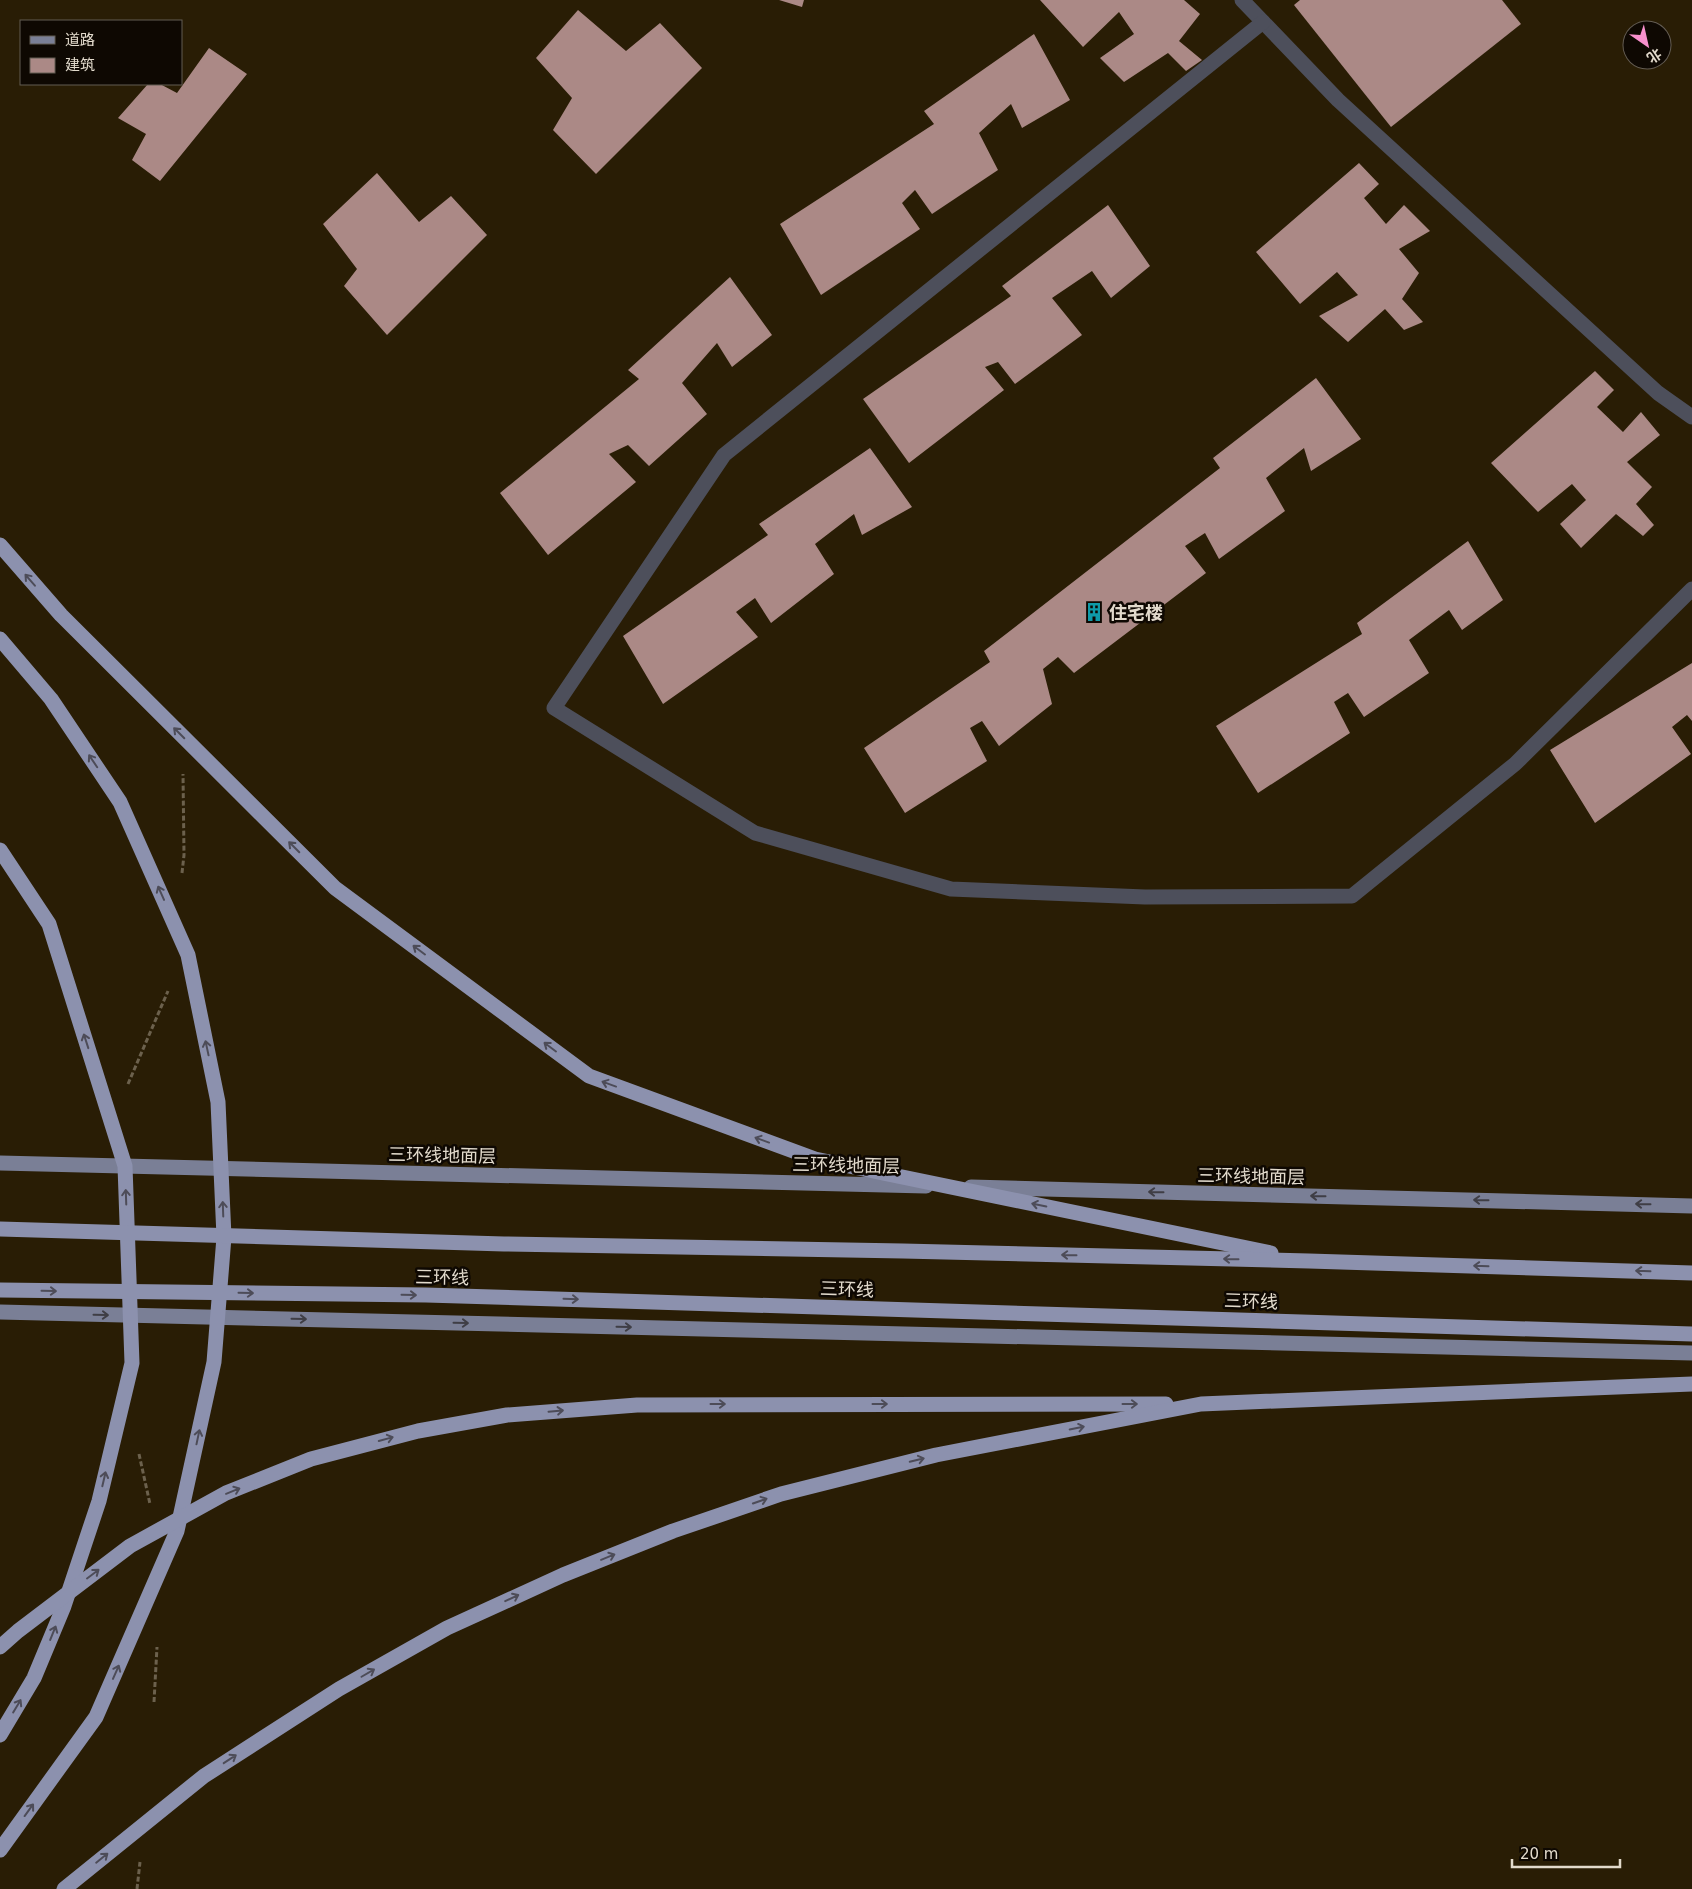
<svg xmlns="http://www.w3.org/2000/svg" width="1692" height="1889" viewBox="0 0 1692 1889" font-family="'DejaVu Sans','Noto Sans SC',sans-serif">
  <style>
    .building { fill: #ab8986 }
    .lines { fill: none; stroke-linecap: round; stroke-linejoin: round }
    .path { stroke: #6c614d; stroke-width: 3; stroke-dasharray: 5 2.5; stroke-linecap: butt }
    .minor { stroke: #4d4f5b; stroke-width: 15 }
    .major { stroke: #7a7f96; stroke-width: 15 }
    .highway { stroke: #8c91ae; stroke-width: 15 }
    .oneway { stroke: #4d4c58 }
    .oneway2 { stroke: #3f3e45 }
    .labels { text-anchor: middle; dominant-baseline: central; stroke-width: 5; stroke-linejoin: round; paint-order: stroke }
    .poi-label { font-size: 18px; font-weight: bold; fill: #e2dacc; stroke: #0e0802; text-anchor: start }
    .street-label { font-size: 18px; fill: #e2dacc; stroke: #0e0802 }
  </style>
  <rect width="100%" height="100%" fill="#291d05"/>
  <g class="building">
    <polygon points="779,0 804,0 802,7"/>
    <polygon points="1040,0 1184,0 1200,14 1179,41 1202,60 1186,71 1168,53 1124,82 1100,58 1134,34 1119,12 1083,47"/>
    <polygon points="1300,0 1502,0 1521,24 1391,127 1294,5"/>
    <polygon points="578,10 626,51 660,23 702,68 596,174 553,130 572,98 536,58"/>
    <polygon points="1034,34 1070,100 1022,128 1011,104 979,133 998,170 932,214 915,190 902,203 920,229 821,295 780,224 934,124 924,111"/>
    <polygon points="209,48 247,74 160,181 132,160 146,134 118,118 148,84 160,84 177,93"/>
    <polygon points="1359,163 1379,184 1364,198 1386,224 1404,205 1430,231 1399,249 1419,273 1402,299 1423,322 1404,330 1385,309 1348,342 1319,316 1358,295 1337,272 1300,304 1256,252"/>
    <polygon points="377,173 419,222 451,196 487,235 387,335 344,286 357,269 323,224"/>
    <polygon points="1108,205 1150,266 1111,298 1092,271 1052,298 1082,335 1015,384 998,362 985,367 1004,390 909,463 863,399 1011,296 1002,286"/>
    <polygon points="730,277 772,335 732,367 717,343 682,383 707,414 649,466 628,445 609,454 636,482 548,555 500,493 639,379 628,370"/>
    <polygon points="1595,371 1614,390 1597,407 1623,432 1641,412 1660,435 1627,462 1652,487 1636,504 1654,525 1643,536 1616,514 1581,548 1560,524 1586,500 1572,484 1538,512 1491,463"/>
    <polygon points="1316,378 1361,439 1311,471 1304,448 1266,478 1285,511 1219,559 1205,533 1185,546 1206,573 1074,673 1058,657 1043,669 1052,704 999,746 982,721 970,728 987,761 905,813 864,748 990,662 984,651 1220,468 1213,458"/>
    <polygon points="870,448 912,507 862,535 854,514 815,544 834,574 771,623 755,598 736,612 758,637 663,704 623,636 768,535 759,524"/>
    <polygon points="1468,541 1503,600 1462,630 1449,610 1409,640 1429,673 1364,717 1348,693 1334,702 1350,733 1258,793 1216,726 1362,634 1357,623"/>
    <polygon points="1692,663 1692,721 1687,715 1672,727 1691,754 1595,823 1550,750"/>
  </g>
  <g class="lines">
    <g class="path">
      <polyline points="182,873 184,855 183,774"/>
      <polyline points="128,1084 168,991"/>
      <polyline points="139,1454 150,1504"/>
      <polyline points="154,1702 157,1647"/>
      <polyline points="137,1889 140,1862"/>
    </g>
    <g class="minor">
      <polyline points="1242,0 1338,100 1658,393 1692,417"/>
      <polyline points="1263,22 724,455 554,708 755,833 951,889 1145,897 1352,896 1515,764 1692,589"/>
    </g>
    <g class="major">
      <polyline points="0,1163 926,1186"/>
      <polyline points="971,1187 1692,1206"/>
      <polyline points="0,1312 1692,1353"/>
    </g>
    <g class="highway">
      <polyline points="0,545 61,615 335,888 589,1076 815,1159 1271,1253"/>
      <polyline points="0,639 51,699 120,802 188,955 218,1102 224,1237 214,1362 177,1531 96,1717 0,1850"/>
      <polyline points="0,850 49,924 125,1166 132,1363 99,1501 64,1606 34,1678 0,1735"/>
      <polyline points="0,1229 504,1244 903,1251 1309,1261 1692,1273"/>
      <polyline points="0,1290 426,1295 1692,1334"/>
      <polyline points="0,1647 18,1631 130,1546 226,1493 311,1459 418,1431 507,1415 637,1405 1166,1404"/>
      <polyline points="64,1889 204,1776 339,1689 447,1628 563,1575 673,1531 781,1494 936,1455 1201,1404 1692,1384"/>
    </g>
  </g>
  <defs><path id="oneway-shaft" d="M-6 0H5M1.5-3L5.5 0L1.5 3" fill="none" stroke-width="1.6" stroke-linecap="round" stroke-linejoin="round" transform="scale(1.25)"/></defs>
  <g class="oneway">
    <use href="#oneway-shaft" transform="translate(30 580) rotate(-131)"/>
    <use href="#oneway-shaft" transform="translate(179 733) rotate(-135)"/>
    <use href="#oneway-shaft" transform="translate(93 761) rotate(-124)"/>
    <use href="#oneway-shaft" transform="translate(294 847) rotate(-135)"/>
    <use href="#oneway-shaft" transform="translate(161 893) rotate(-114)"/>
    <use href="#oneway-shaft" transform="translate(419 950) rotate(-143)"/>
    <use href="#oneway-shaft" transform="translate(86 1041) rotate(-108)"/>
    <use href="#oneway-shaft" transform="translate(550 1047) rotate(-143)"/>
    <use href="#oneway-shaft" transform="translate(207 1048) rotate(-102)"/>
    <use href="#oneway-shaft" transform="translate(609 1084) rotate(-160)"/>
    <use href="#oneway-shaft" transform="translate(762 1140) rotate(-160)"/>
    <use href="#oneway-shaft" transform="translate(126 1197) rotate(-92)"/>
    <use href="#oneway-shaft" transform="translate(1039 1205) rotate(-168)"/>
    <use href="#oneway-shaft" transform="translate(223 1209) rotate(-92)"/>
    <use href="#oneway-shaft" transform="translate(1069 1255) rotate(-179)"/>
    <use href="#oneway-shaft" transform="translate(1231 1259) rotate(-179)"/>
    <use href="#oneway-shaft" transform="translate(1481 1266) rotate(-178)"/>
    <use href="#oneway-shaft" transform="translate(1643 1271) rotate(-178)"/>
    <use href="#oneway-shaft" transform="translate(49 1291) rotate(1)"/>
    <use href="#oneway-shaft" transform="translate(246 1293) rotate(1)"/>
    <use href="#oneway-shaft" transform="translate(409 1295) rotate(1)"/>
    <use href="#oneway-shaft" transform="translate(571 1299) rotate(2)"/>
    <use href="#oneway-shaft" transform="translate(718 1404)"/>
    <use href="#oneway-shaft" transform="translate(880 1404)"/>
    <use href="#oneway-shaft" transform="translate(1130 1404)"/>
    <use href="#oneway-shaft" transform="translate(556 1411) rotate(-5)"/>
    <use href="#oneway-shaft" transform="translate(1077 1428) rotate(-11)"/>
    <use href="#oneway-shaft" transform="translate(198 1437) rotate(-78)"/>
    <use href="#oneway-shaft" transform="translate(386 1439) rotate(-15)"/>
    <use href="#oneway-shaft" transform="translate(917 1460) rotate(-14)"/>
    <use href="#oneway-shaft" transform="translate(104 1479) rotate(-77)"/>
    <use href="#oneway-shaft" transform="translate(233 1491) rotate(-22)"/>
    <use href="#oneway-shaft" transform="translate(760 1501) rotate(-19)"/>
    <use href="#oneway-shaft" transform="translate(608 1557) rotate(-22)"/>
    <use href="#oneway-shaft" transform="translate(93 1574) rotate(-37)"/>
    <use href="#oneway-shaft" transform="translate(512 1598) rotate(-25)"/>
    <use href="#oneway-shaft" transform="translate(53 1633) rotate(-68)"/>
    <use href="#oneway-shaft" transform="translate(116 1672) rotate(-66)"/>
    <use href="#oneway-shaft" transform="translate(368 1673) rotate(-30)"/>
    <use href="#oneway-shaft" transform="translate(17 1706) rotate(-59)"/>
    <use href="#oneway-shaft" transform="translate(230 1759) rotate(-33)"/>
    <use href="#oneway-shaft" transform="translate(29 1810) rotate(-54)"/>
    <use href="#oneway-shaft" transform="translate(102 1858) rotate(-39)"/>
  </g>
  <g class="oneway2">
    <use href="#oneway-shaft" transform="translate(1156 1192) rotate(-179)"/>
    <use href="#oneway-shaft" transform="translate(1318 1196) rotate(-179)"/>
    <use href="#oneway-shaft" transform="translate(1481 1200) rotate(-179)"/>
    <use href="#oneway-shaft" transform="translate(1643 1204) rotate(-179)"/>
    <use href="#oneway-shaft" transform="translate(101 1315) rotate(1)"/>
    <use href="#oneway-shaft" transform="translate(299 1319) rotate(1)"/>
    <use href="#oneway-shaft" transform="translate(461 1323) rotate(1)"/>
    <use href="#oneway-shaft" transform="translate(624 1327) rotate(1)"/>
  </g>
  <defs>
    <g id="building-bare" transform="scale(1.5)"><path d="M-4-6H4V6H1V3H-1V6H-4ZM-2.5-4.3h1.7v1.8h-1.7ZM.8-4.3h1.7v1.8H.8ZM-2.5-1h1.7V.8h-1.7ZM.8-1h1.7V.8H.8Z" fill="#0f9aa8" stroke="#0e0802" stroke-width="2.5" paint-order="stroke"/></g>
  </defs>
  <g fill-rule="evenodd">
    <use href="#building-bare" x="1094" y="612"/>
  </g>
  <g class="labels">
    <g class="poi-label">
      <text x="1109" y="612">住宅楼</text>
    </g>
    <g class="street-label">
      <text transform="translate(442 1155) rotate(1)">三环线地面层</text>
      <text transform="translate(846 1165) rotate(1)">三环线地面层</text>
      <text transform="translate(1251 1176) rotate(1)">三环线地面层</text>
      <text transform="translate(442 1277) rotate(1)">三环线</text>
      <text transform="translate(847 1289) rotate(2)">三环线</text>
      <text transform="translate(1251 1301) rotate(2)">三环线</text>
    </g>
  </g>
  <rect x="20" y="20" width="162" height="65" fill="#0e0802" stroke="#635c53"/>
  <rect x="30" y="36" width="25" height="8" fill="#7a7f96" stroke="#635c53"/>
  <text x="65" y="45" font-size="15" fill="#e2dacc">道路</text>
  <rect x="30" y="58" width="25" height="15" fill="#ab8986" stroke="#635c53"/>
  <text x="65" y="70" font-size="15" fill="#e2dacc">建筑</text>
  <g transform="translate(1647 45) rotate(146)"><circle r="24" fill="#0e0802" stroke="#635c53"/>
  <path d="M0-4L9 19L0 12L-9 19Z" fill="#f890cd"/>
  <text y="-8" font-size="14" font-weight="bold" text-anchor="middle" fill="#e2dacc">北</text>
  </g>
  <path d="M1512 1859v8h108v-8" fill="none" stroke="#e2dacc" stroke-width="2.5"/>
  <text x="1520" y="1859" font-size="15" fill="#e2dacc" stroke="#0e0802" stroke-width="4" paint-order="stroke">20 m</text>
</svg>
